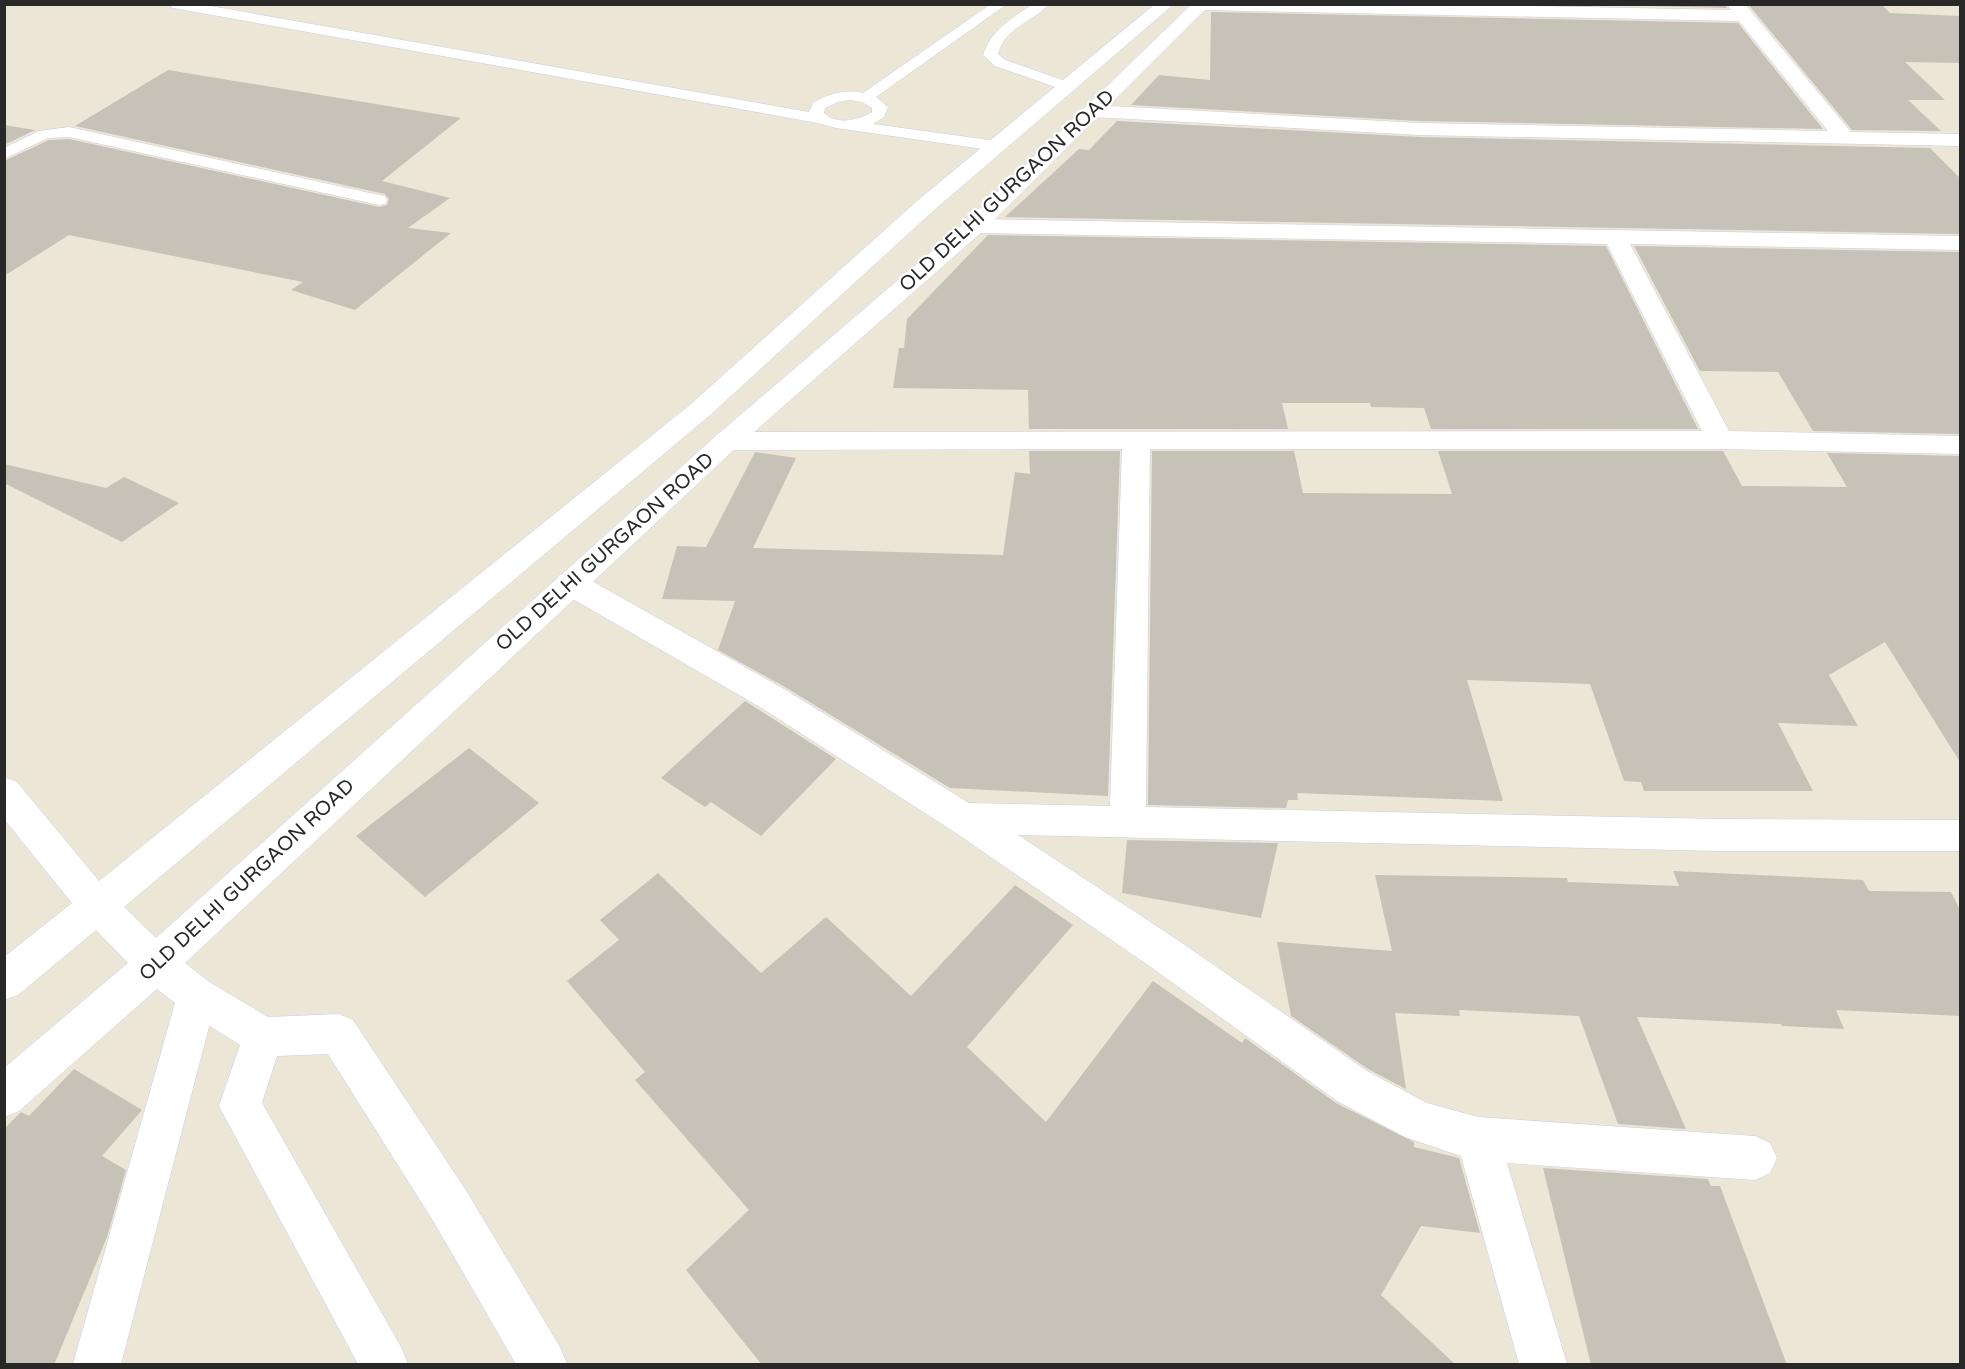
<svg xmlns="http://www.w3.org/2000/svg" width="1965" height="1369" viewBox="0 0 1965 1369" font-family="'Varela Round',sans-serif">
  <style>
    .building { fill: #c7c2b7 }
    .lines { fill: none; stroke-linecap: round; stroke-linejoin: round }
    .service-casing { stroke: #cdcee3; stroke-width: 1 }
    .minor-casing { stroke: #cdcee3; stroke-width: 1 }
    .secondary-casing { stroke: #cdcee3; stroke-width: 1 }
    .service { fill: #fff; fill-rule: evenodd }
    .minor { fill: #fff; fill-rule: evenodd }
    .secondary { fill: #fff; fill-rule: evenodd }
    .labels { text-anchor: middle; dominant-baseline: central; stroke-width: 4.5; stroke-linejoin: round; paint-order: stroke }
    .street-label { font-size: 20px; fill: #282828; stroke: #fff }
  </style>
  <rect width="100%" height="100%" fill="#ece6d7"/>
  <g class="building">
    <polygon points="1572,4 1725,4 1727,8"/>
    <polygon points="1748,4 1881,4 1890,13 1960,16 1960,63 1905,62 1945,100 1908,100 1941,131 1852,130"/>
    <polygon points="1211,12 1738,23 1823,129 1420,121 1131,105 1159,75 1210,80"/>
    <polygon points="168,70 461,118 382,181 450,198 408,228 451,233 355,310 291,290 303,282 69,235 4,276 4,161 49,140 69,139 379,207 387,205 389,199 385,194 75,126"/>
    <polygon points="1117,121 1420,137 1930,148 1960,178 1960,234 1005,217 1079,149 1089,150"/>
    <polygon points="4,125 35,130 4,145"/>
    <polygon points="988,235 1606,246 1698,429 1431,429 1424,408 1371,407 1370,403 1282,403 1288,429 1029,429 1028,390 893,388 899,348 904,348 907,319"/>
    <polygon points="1634,246 1960,252 1960,434 1813,431 1778,372 1700,371"/>
    <polygon points="1029,451 1120,451 1108,796 950,788 785,687 718,650 735,601 662,599 677,546 706,547 755,452 796,458 753,548 1003,555 1015,472 1030,474"/>
    <polygon points="1152,451 1294,451 1303,493 1452,494 1438,451 1723,451 1742,486 1847,487 1827,453 1960,456 1960,762 1885,642 1829,675 1858,726 1778,723 1813,791 1644,791 1641,782 1624,781 1590,684 1467,680 1503,801 1297,793 1298,800 1288,800 1286,808 1148,805"/>
    <polygon points="4,464 106,488 124,477 179,503 122,542 4,483"/>
    <polygon points="745,701 836,759 761,836 711,802 705,807 661,778"/>
    <polygon points="469,748 539,803 425,897 356,836"/>
    <polygon points="1127,840 1278,843 1261,918 1122,893"/>
    <polygon points="1673,871 1863,880 1869,891 1951,892 1960,910 1960,1016 1836,1010 1844,1029 1782,1026 1781,1024 1637,1017 1686,1129 1618,1124 1579,1016 1459,1010 1460,1016 1395,1013 1406,1089 1368,1069 1291,1016 1277,942 1392,951 1375,875 1567,878 1568,882 1679,886"/>
    <polygon points="658,873 761,973 826,917 911,996 1015,885 1073,925 967,1047 1046,1122 1153,981 1242,1043 1245,1038 1336,1103 1414,1142 1414,1147 1459,1158 1480,1233 1421,1226 1381,1295 1456,1365 762,1365 686,1270 749,1210 635,1080 645,1072 567,981 619,940 600,920"/>
    <polygon points="74,1069 142,1110 102,1156 126,1170 107,1237 54,1365 4,1365 4,1129 21,1112 29,1116"/>
    <polygon points="1543,1168 1708,1179 1711,1186 1720,1186 1787,1365 1591,1365"/>
  </g>
  <g class="lines">
    <g class="service-casing">
      <g id="service">
        <path d="M167 4H199L809 112 813 103C828 94 845 89 863 93L991 4H1007L876 97 888 107 884 117 873 124 997 141 1005 146 997 151 836 128 818 123 173 8ZM850 100 862 102 872 108V112C858 121 836 125 824 113L825 108 838 102Z"/>
        <path d="M1033 4H1049C1032 23 1005 27 998 54L1005 60 1074 84 1076 87 1074 90H1064L995 66 983 55C991 30 1012 18 1033 4Z"/>
        <polygon points="69,127 379,195 385,196 387,200 385,204 379,205 69,137 48,138 4,159 4,148 39,131"/>
      </g>
    </g>
    <g class="minor-casing">
      <g id="minor">
        <polygon points="1438,4 1731,10 1727,4 1745,4 1851,132 1960,134 1960,146 1420,135 1093,117 1086,115 1083,111 1086,107 1093,105 1420,123 1828,131 1739,21 1202,10 1196,9 1193,5"/>
        <polygon points="975,219 1960,236 1960,250 1630,244 1729,431 1960,436 1960,454 1720,449 1150,449 1146,807 1719,819 1960,820 1960,851 1719,851 1018,835 1176,939 1367,1071 1427,1103 1478,1117 1755,1136 1770,1143 1777,1158 1770,1173 1755,1180 1507,1163 1567,1364 1519,1364 1461,1156 1405,1137 1337,1101 1148,965 956,833 760,707 559,591 555,583 559,575 570,572 581,575 784,689 969,803 1110,806 1122,449 727,450 717,447 713,441 717,435 727,432 1702,431 1607,244 975,233 967,231 964,226 967,221"/>
        <polygon points="197,977 211,983 217,996 121,1364 73,1364 177,996 183,983"/>
      </g>
    </g>
    <g class="secondary-casing">
      <polygon id="secondary" points="1155,4 1174,4 933,211 709,416 124,907 156,938 717,435 967,221 1192,4 1211,4 983,231 737,447 185,963 211,983 268,1017 339,1014 353,1020 467,1192 560,1347 567,1364 516,1364 435,1224 328,1054 277,1056 262,1103 401,1347 408,1364 358,1364 219,1106 240,1045 183,1009 157,989 19,1111 4,1117 4,1068 128,963 96,930 18,995 4,1000 4,957 72,903 4,819 4,777 17,782 99,881 691,404 917,201"/>
    </g>
    <use href="#service" class="service"/>
    <use href="#minor" class="minor"/>
    <use href="#secondary" class="secondary"/>
  </g>
  <g class="labels">
    <g class="street-label">
      <text transform="translate(1007 191) rotate(-43)">OLD DELHI GURGAON ROAD</text>
      <text transform="translate(605 552) rotate(-42)">OLD DELHI GURGAON ROAD</text>
      <text transform="translate(247 880) rotate(-43)">OLD DELHI GURGAON ROAD</text>
    </g>
  </g>
  <rect width="1965" height="1369" fill="none" stroke="#282828" stroke-width="12"/>
</svg>
